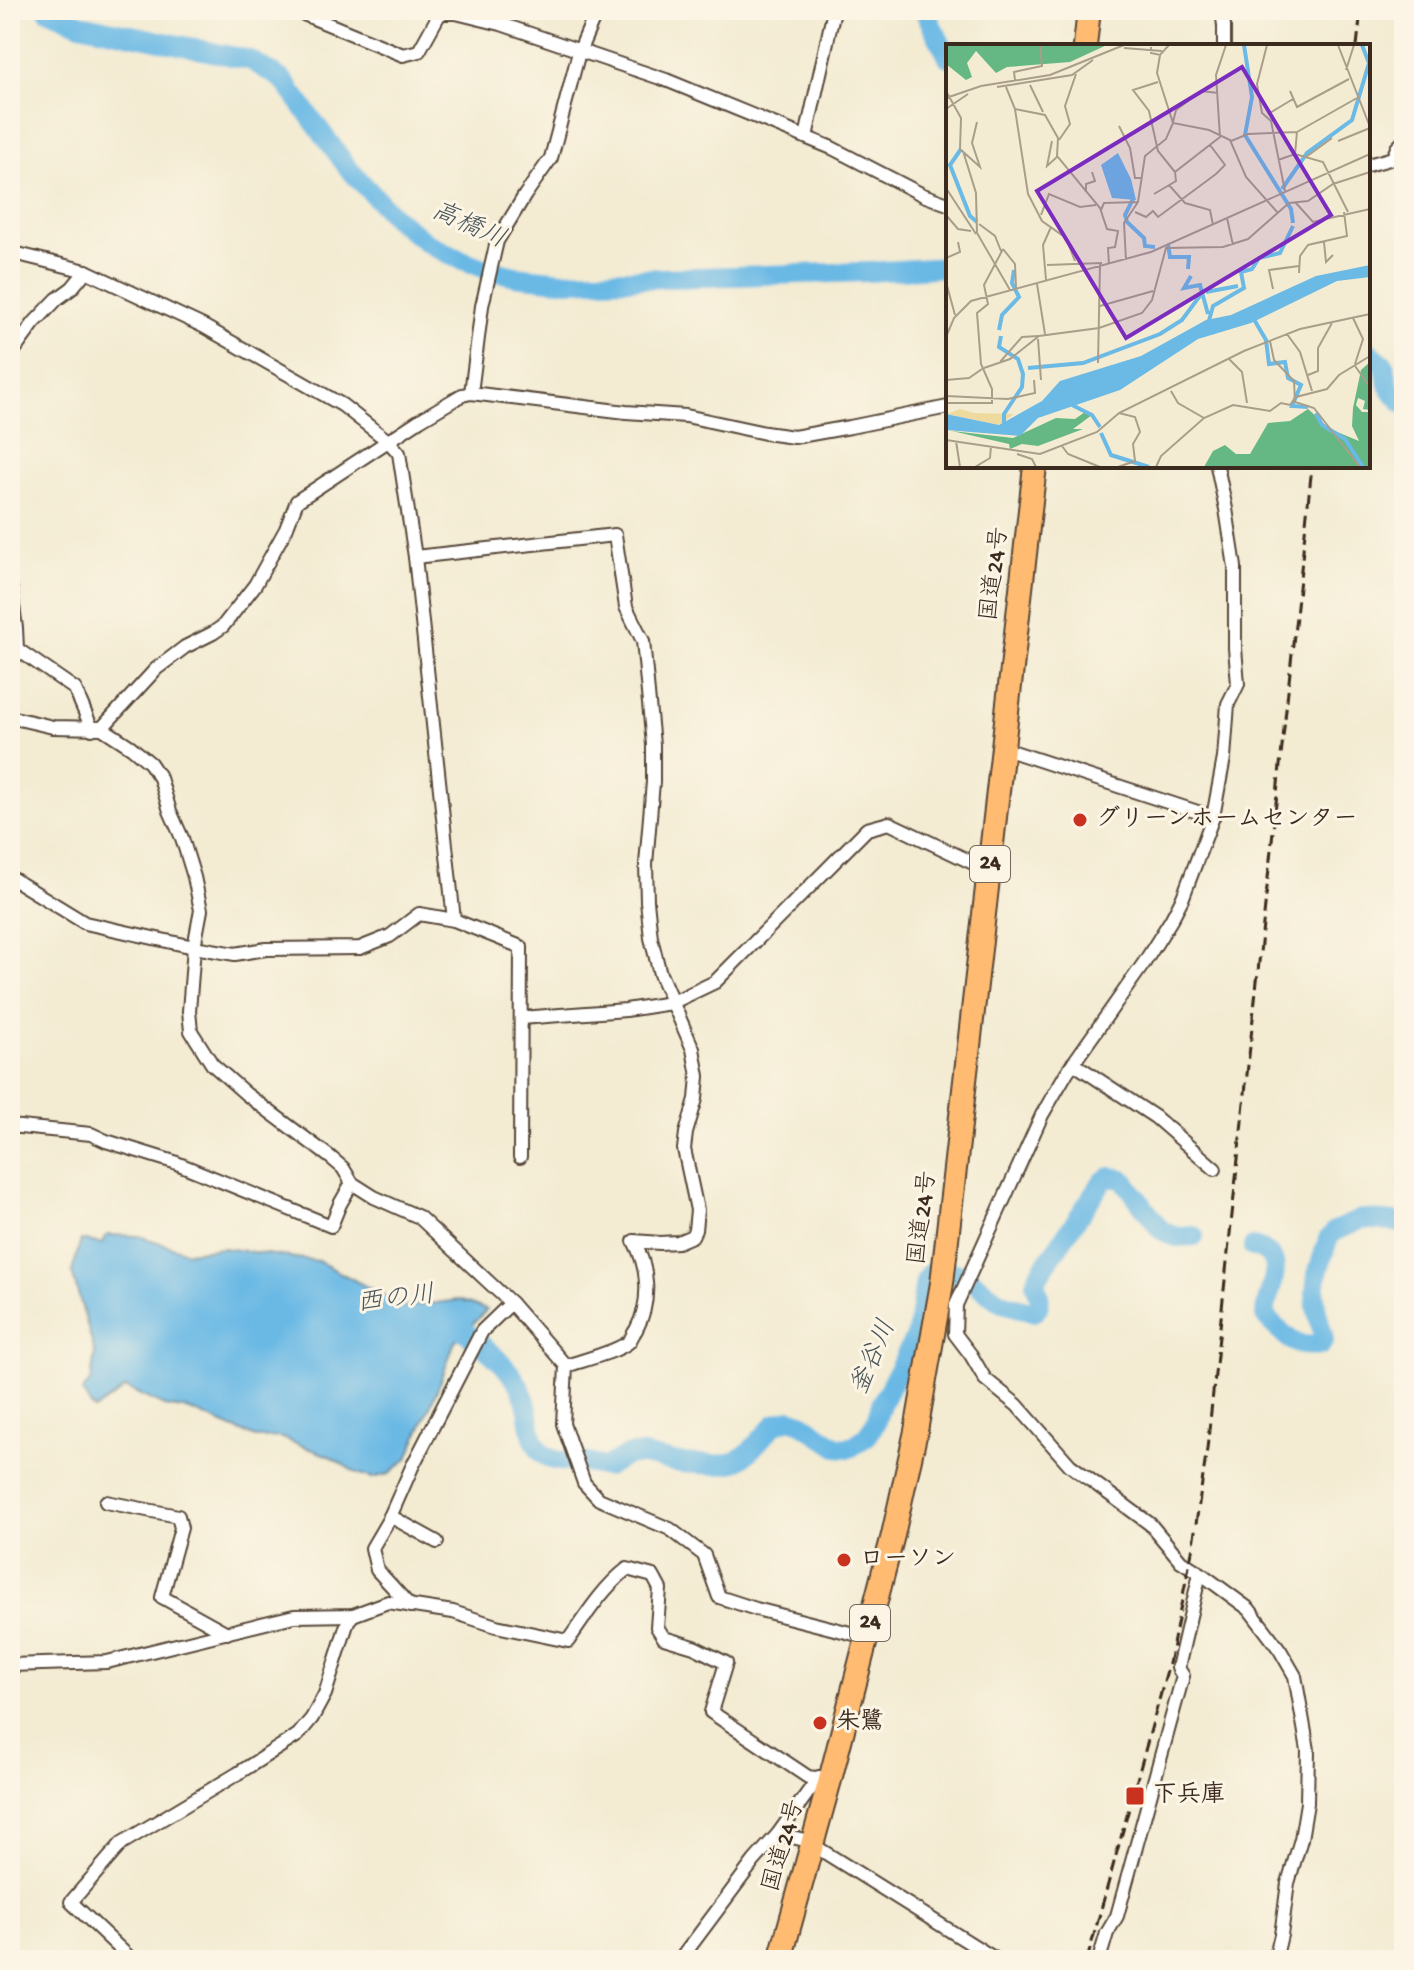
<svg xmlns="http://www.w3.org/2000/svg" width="1414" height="1970" viewBox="0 0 1414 1970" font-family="'Gochi Hand','Klee One',sans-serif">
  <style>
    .water { fill: #6bb9e5; stroke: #537282; stroke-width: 2 }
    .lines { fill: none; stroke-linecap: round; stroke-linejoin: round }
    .river { stroke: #6bb9e5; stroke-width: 20 }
    .street-casing { stroke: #574739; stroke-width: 16 }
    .highway-casing { stroke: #574739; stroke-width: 26 }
    .street { stroke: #fff; stroke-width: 12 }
    .highway { stroke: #ffbb71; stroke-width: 22 }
    .rail { stroke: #3b2a1e; stroke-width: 3; stroke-dasharray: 12 6; stroke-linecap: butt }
    .poi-dot { fill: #c8321e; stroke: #fcf5e5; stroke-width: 3 }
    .labels { text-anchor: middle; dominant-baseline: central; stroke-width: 6; stroke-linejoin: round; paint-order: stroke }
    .shield { fill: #fcf5e5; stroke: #75675a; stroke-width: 2 }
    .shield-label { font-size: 22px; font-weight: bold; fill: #3b2a1e }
    .street-label { font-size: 24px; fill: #3b2a1e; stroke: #fcf5e5 }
    .poi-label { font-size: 24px; font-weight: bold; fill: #3b2a1e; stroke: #fcf5e5; text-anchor: start }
    .water-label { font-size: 26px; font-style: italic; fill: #49555a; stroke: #fcf5e5 }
    .inset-river { fill: none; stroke: #6bb9e5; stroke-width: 4 }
    .inset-road { fill: none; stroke: #a99e8a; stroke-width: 2 }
    .view { fill: #7b2cbf; fill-opacity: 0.15; stroke: #7b2cbf; stroke-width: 4 }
    .inset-edge { fill: none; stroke: #3b2a1e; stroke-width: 4 }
  </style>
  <rect width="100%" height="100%" fill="#fcf5e5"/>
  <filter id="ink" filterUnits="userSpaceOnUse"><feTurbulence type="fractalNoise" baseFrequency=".0125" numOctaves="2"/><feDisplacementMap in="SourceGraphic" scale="16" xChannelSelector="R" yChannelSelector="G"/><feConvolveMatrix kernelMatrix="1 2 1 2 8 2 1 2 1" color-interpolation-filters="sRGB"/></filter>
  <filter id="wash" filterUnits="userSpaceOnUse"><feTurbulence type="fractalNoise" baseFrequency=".006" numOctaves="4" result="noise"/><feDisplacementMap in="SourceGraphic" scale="32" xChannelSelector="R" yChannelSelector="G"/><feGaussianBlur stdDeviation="1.8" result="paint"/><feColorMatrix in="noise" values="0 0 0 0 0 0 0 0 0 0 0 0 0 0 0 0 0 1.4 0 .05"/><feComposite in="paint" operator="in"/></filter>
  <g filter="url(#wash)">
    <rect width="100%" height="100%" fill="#f3ebd2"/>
    <polygon class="water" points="107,1235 139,1236 187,1252 223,1248 318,1261 405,1307 459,1300 487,1310 455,1341 440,1383 408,1458 389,1474 372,1478 355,1472 329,1456 279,1437 256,1438 190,1410 164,1406 126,1388 94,1410 82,1392 91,1380 95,1353 72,1272 81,1240 102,1244"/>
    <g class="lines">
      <g class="river">
        <polyline points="48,10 80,24 250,60 283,80 348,168 395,218 426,242 452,256 486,269 515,276 561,281 867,272 948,267"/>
        <polyline points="924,10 948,57"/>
        <polyline points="1368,351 1384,364 1390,389 1404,404"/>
        <path d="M1253 1247C1293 1258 1266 1287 1265 1315 1269 1321 1273 1325 1279 1330 1295 1345 1299 1347 1321 1345L1324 1339 1316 1307 1315 1292 1317 1275 1328 1239 1335 1231 1362 1219 1404 1223"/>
        <path d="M442 1320 450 1319C476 1342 514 1365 525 1399 532 1418 528 1443 546 1456 556 1463 571 1461 582 1462 590 1463 598 1466 606 1467L628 1455H643L679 1463 717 1465 736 1462 749 1452 775 1424 790 1419 802 1423 837 1447 850 1448 866 1437 875 1424 881 1404 917 1333 925 1282 929 1274 936 1270 964 1274 996 1299 1006 1304 1034 1312C1044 1304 1038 1293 1035 1283L1038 1276 1102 1182 1110 1177 1123 1179 1161 1230 1176 1237 1194 1236"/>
      </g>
    </g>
  </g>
  <g filter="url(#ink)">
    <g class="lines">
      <g class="street-casing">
        <g id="street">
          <polyline points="294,10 403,55 419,51 440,13 456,13 501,24 666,80 832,148 923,195 948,204"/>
          <polyline points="1222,10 1224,26 1224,46"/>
          <polyline points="806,137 834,10"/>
          <polyline points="1368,165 1393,158 1397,148 1404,141"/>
          <polyline points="10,252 86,271 203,326 342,405 388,441 399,453 415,557 454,920"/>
          <polyline points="10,356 34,323 57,299 72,288 86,271"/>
          <polyline points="471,393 482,306 497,241 525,195 551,158 579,52 597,10"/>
          <polyline points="1217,466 1226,509 1235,567 1235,648 1238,684 1228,704 1224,758 1213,817 1183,897 1171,920 1144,963 1067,1072 1042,1115 956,1305 955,1334 971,1355 985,1379 1017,1405 1070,1465 1150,1524 1181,1561 1200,1573 1249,1609 1280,1650 1295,1676 1308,1750 1307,1803 1301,1839 1288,1883 1281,1935 1275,1960"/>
          <path d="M415 557 615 535 626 607 643 641 653 745V782L646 864 647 901 651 938 660 974 693 1049 698 1076 696 1099 686 1133 684 1149 697 1210 695 1230 692 1236 678 1242 660 1243 634 1241C649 1269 651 1302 636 1330 635 1331 630 1340 630 1341 618 1352 583 1360 566 1366"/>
          <polyline points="10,584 16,628 17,649 75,689 92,729"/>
          <polyline points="10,717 53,727 102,728 131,747 150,763 160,778 170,811 182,838 194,877 201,910 194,947 189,1011 191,1031 212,1064 246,1094 330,1157 343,1168 352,1183 374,1197 419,1217 511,1303 566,1366 563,1424 584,1483 599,1499 670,1529 704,1555 719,1597 756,1609 866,1637"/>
          <polyline points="102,728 156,669 185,647 213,633 223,626 255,585 286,529 297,501 420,420 462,395 471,393 626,412 686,416 765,433 794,437 850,427 948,407"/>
          <polyline points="1002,748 1213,817"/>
          <polyline points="10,877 85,923 194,947 235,954 266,949 360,948 390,936 419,914 454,920 521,947 520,1157"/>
          <polyline points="521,1018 626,1010 671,1003 715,982 867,829 889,823 990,871"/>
          <polyline points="1073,1063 1155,1117 1215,1169"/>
          <polyline points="10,1126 91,1134 106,1141 174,1162 331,1226 340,1204 352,1183"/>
          <polyline points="106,1502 178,1516 181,1528 162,1597 227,1633"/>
          <polyline points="390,1516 437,1542"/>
          <polyline points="410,1606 377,1570 372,1548 389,1519 412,1467 482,1331 511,1303"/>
          <path d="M10 1665 107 1662 294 1616 353 1615 388 1602 453 1612 496 1626 568 1641C586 1615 602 1589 627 1569L653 1576 660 1589 657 1627 664 1638 694 1647 726 1663 711 1712 808 1777 830 1780"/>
          <polyline points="778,1834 805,1840 997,1960"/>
          <polyline points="132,1960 71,1902 122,1843 237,1774 298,1735 312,1718 325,1694 348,1621 353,1615"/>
          <polyline points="680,1960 754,1861 778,1834 819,1777"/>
          <polyline points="1099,1960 1107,1933 1117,1916 1183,1676 1178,1668 1200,1573"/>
        </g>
      </g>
      <g class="highway-casing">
        <g id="highway">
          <polyline points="1085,46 1089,10"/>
          <polyline points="780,1960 830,1780 893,1535 916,1431 942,1283 1035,466"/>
        </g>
      </g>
      <use href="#street" class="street"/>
      <use href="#highway" class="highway"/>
      <g class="rail">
        <polyline points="1357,46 1361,10"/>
        <polyline points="1087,1960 1169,1664 1192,1551 1207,1449 1312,466"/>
      </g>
    </g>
  </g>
  <g class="poi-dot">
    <circle cx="1080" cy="820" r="8"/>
    <circle cx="844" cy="1560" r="8"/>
    <circle cx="820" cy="1723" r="8"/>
    <rect x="1125" y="1786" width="20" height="20" rx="4"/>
  </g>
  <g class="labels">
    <g class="shield">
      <rect x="970" y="846" width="40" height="36" rx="6"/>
      <rect x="850" y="1605" width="40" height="36" rx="6"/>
    </g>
    <g class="shield-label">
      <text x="990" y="864">24</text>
      <text x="870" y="1623">24</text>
    </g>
    <g class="street-label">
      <text transform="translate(996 574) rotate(-83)">国道24号</text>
      <text transform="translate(924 1218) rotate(-83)">国道24号</text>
      <text transform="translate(785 1846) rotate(-74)">国道24号</text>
    </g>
    <g class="poi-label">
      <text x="1096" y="820">グリーンホームセンター</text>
      <text x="860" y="1560">ローソン</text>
      <text x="836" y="1723">朱鷺</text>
      <text x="1153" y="1796">下兵庫</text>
    </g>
    <g class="water-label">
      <text transform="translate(468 227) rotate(24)">高橋川</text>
      <text transform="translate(396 1301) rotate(-7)">西の川</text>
      <text transform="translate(875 1358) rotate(-67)">釜谷川</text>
    </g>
  </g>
  <g transform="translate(946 44)">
    <rect width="424" height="424" fill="#f3ebd2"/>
    <path d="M0 1H161L124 18 61 23 50 29 30 7 21 19 26 33 20 36 0 20ZM424 318V366L417 365 419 357 412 354 410 361 416 368H424V423H258L267 407 279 401 290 410H304L322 379 344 377 362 365 384 385 413 397 406 382 407 364 415 326ZM139 368 146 371 127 385H137L92 402 76 400 64 405 63 400 6 387 67 394 110 374 129 375Z" fill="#65b884"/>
    <path d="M14 365 28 369 68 370 53 381 1 370Z" fill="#eeda9e"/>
    <path d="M172 109 185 135 190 156 166 154 155 121ZM424 221V233L391 237 305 279 252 295 174 346 92 374 74 392 0 386V370L53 381 96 357 114 337 195 312 260 276 285 271 370 232Z" fill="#6bb9e5"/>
    <path class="inset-river" d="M298 1 306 53 299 91 345 165 347 179M15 105 4 121 24 172 31 178M336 145 361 109 406 76 423 19 416 1M187 155 179 171 181 178 198 194 199 202 209 203M222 200 224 213H243L242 225M245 232 238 244 254 241 262 270M260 248 292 242M306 272 320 296 323 320 339 318 342 334 355 341 346 362 362 363M262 280 267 262 298 244 295 228 306 225 313 214 334 209 347 182M53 286 56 271 73 253 66 239 68 226M55 292 53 303 72 315 77 330 76 343 58 370V383M82 324 137 319 214 290 236 276 256 249M126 361 146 371 154 383M370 369 376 381 399 395 417 423M155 389 165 411 203 423"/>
    <path class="inset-road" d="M235 1H282M321 1 311 40 316 69 325 77 339 147M392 1 424 83M205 3V9L214 11 223 1M178 4 216 7M214 11 211 29 227 79 263 86 284 96 300 133 332 169M400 26 408 1M69 36 68 28 96 22 94 1M212 38 187 46 203 67 212 107 229 128M84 41 97 68M51 43 126 31 147 16M60 43 69 65 82 150 96 177 120 194 129 217M0 47 15 74 14 105 34 123 26 99 31 78M344 47 351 63 403 35M0 54 35 42 104 31 178 1M0 65 22 50M69 65 99 71 112 94 111 112 154 164 161 185 172 187 169 203 162 204 163 220M322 70 347 55M227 78 230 66 255 47 272 49M173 82 184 104 189 134H195M113 96 124 80 119 62 130 30M106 97 101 122 112 112M285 97 302 90 351 88M392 97 424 84M17 107 30 149 31 189 64 246M349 110 351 88 411 54M360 113 386 94M332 116 349 110 377 118 402 168M223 141 239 159 264 166 267 181M0 144 30 190M140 148V140L149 137 146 128M208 150 230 137 229 128 274 93 270 31 280 1M350 159 367 178 424 165M155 166 158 159 192 158M189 168 200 173 207 167 212 173 270 130 279 121 264 101M0 171 12 185 25 187M95 171 103 150 134 163 150 161M281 174 287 201M33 180 49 192 55 207M378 198 380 218 387 211M57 205 69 220 70 244M0 214 14 208 12 198M180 216 178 179 192 158 199 112 220 95 227 79M101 221 156 219M353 229 354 212 362 201 401 192 398 168M100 236 97 201 105 183M0 238 9 271M91 240 99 290M327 245 323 226 353 222M154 262 207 247M407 274 417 295 409 320M341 290 354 308 366 347M0 293 8 274 25 257 205 208 424 110M92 295 95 336M324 297 328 316 348 337 349 358 368 364 414 423M283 315 296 328 301 359M54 318 76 293 92 292M152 319 154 220M409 322 424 343M38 324 64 315 93 292 153 284 196 269 206 256 220 204 277 203 302 195 343 159 362 157 387 140 424 128M362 331 372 327V304L386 279M0 336 23 334 36 325M225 347 232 359 258 374M0 352 62 355 89 349 88 336M0 359H46V345L35 320 31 269 42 260 38 241 57 205M0 396 94 410 151 388 173 369 298 307 354 285 424 270M10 397 14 423M116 402 122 410 154 423M71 410 86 415 90 423M29 423 44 414 45 402M172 423 189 417 187 400 194 388 189 373 173 369M210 423 215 412 258 374 287 361 324 367 335 359 344 361 350 353 381 345 393 331 424 312"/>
    <path class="view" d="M296 23 385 171 180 294 91 147Z"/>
    <rect width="424" height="424" class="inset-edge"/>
  </g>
  <rect width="1414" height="1970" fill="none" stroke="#fcf5e5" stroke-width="40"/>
</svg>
